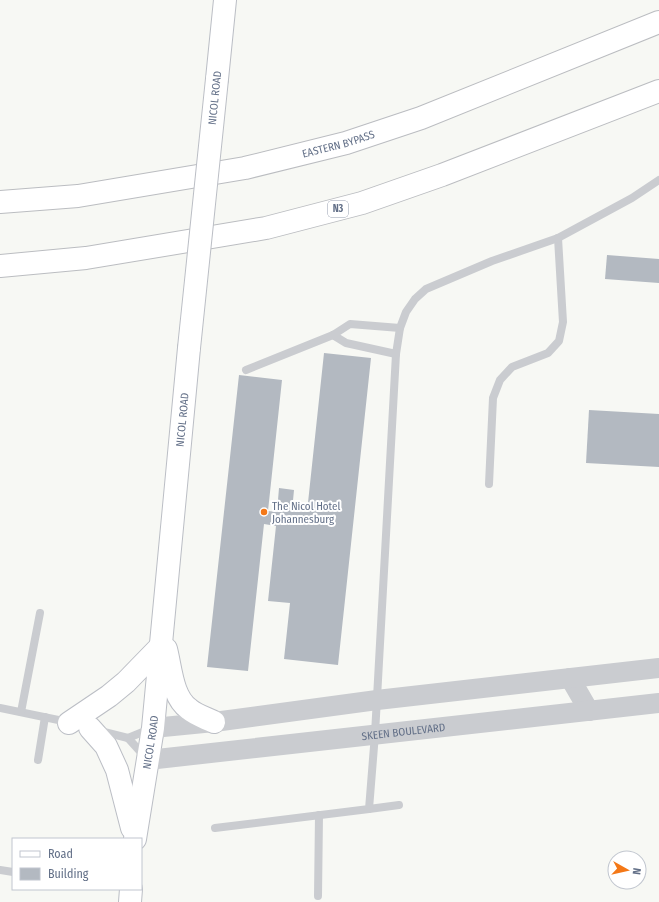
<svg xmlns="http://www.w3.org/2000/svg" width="659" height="902" viewBox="0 0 659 902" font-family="'Fira Sans Condensed',sans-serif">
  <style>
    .building { fill: #b3b9c1 }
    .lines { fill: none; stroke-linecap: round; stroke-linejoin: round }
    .secondary-casing { stroke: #bbbec5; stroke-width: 24 }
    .motorway-casing { stroke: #bbbdc1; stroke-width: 24 }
    .service { stroke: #caccd0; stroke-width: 8 }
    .tertiary { stroke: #caccd0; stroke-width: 20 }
    .secondary { stroke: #fff; stroke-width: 22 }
    .motorway { stroke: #fff; stroke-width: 22 }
    .secondary-bridge-casing { stroke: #bbbec5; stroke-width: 24; stroke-linecap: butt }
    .secondary-bridge { stroke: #fff; stroke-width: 22 }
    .poi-dot { fill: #f47817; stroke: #fff; stroke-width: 1.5 }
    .labels { text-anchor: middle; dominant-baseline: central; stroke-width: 4; stroke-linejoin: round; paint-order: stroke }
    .shield { fill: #fff; stroke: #929bac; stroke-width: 1 }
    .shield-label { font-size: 10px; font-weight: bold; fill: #637088 }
    .street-label { font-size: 11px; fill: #637088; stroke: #fff }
    .poi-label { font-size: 11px; fill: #637088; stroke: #fff; text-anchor: start }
  </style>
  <rect width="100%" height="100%" fill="#f7f8f4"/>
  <g class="building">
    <polygon points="607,255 659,259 659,283 605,279"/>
    <polygon points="324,353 371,358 338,665 284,659 290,603 268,601 276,526 264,524 248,671 207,667 239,375 282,380 268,511 277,512 279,488 294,490 292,511 307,512"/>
    <polygon points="589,410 659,414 659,467 586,463"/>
  </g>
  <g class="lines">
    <g class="secondary-casing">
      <g id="secondary">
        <polyline points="217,79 225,0"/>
        <path d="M166 649C171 668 172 697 189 709 196 715 206 718 214 722"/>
        <polyline points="69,723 109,696 126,682 161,646"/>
        <polyline points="90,728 106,746 117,770 132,828"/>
        <path id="s2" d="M135 839 153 728 189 348"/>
        <polyline points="130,902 131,889"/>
      </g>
    </g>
    <g class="motorway-casing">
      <g id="motorway">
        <path id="s3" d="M0 202 78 196 245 168 346 143 421 118 659 22"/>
        <polyline points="0,266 86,258 266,228 362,203 442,175 659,91"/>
      </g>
    </g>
    <g class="service">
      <polyline points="333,335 346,343 396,354"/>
      <polyline points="246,370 333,335 350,324 400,328"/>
      <polyline points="489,484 493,398 500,380 512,367 548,353 559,341 563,322 558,238"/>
      <polyline points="0,708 68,722"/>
      <polyline points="21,712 40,613"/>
      <polyline points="100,731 128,738 150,729"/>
      <polyline points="128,738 146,758"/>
      <polyline points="38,760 45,717"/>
      <polyline points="369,809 399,805"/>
      <polyline points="215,828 369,809 375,734 396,354 400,328 406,312 415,299 426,289 492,261 558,238 632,198 659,180"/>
      <polyline points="0,870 13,872"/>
      <polyline points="318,896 319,815"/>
    </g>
    <g class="tertiary">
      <polyline points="570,678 589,711"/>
      <polyline points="153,728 214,722 377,700 659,668"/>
      <path id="s1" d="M148 760 659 703"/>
    </g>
    <use href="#secondary" class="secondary"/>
    <use href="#motorway" class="motorway"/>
    <g class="secondary-bridge-casing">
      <polyline id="secondary-bridge" points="189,348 217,79"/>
    </g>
    <use href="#secondary-bridge" class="secondary-bridge"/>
  </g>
  <circle class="poi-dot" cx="264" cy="512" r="4"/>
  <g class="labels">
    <rect class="shield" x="328" y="201" width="20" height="16" rx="3"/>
    <g class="shield-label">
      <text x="338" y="209">N3</text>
    </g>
    <g class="street-label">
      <text transform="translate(215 98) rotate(-84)">NICOL ROAD</text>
      <text stroke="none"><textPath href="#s3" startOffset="344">EASTERN BYPASS</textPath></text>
      <text stroke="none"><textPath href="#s2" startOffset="422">NICOL ROAD</textPath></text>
      <text stroke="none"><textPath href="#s1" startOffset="257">SKEEN BOULEVARD</textPath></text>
      <text stroke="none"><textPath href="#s2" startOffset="98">NICOL ROAD</textPath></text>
    </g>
    <g class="poi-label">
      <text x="272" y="506">The Nicol Hotel<tspan x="272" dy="13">Johannesburg</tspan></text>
    </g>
  </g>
  <rect x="12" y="838" width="130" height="52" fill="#ffffff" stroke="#c1c6cf"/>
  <rect x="20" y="851" width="20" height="6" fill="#ffffff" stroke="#c1c6cf"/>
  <text x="48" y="858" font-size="12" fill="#637088">Road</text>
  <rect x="20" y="868" width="20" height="12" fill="#b3b9c1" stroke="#c1c6cf"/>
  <text x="48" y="878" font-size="12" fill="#637088">Building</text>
  <g transform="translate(627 870) rotate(98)"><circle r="19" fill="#ffffff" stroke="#c1c6cf"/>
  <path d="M0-3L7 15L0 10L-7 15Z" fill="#f47817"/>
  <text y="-6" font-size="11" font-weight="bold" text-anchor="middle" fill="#637088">N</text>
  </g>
</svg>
